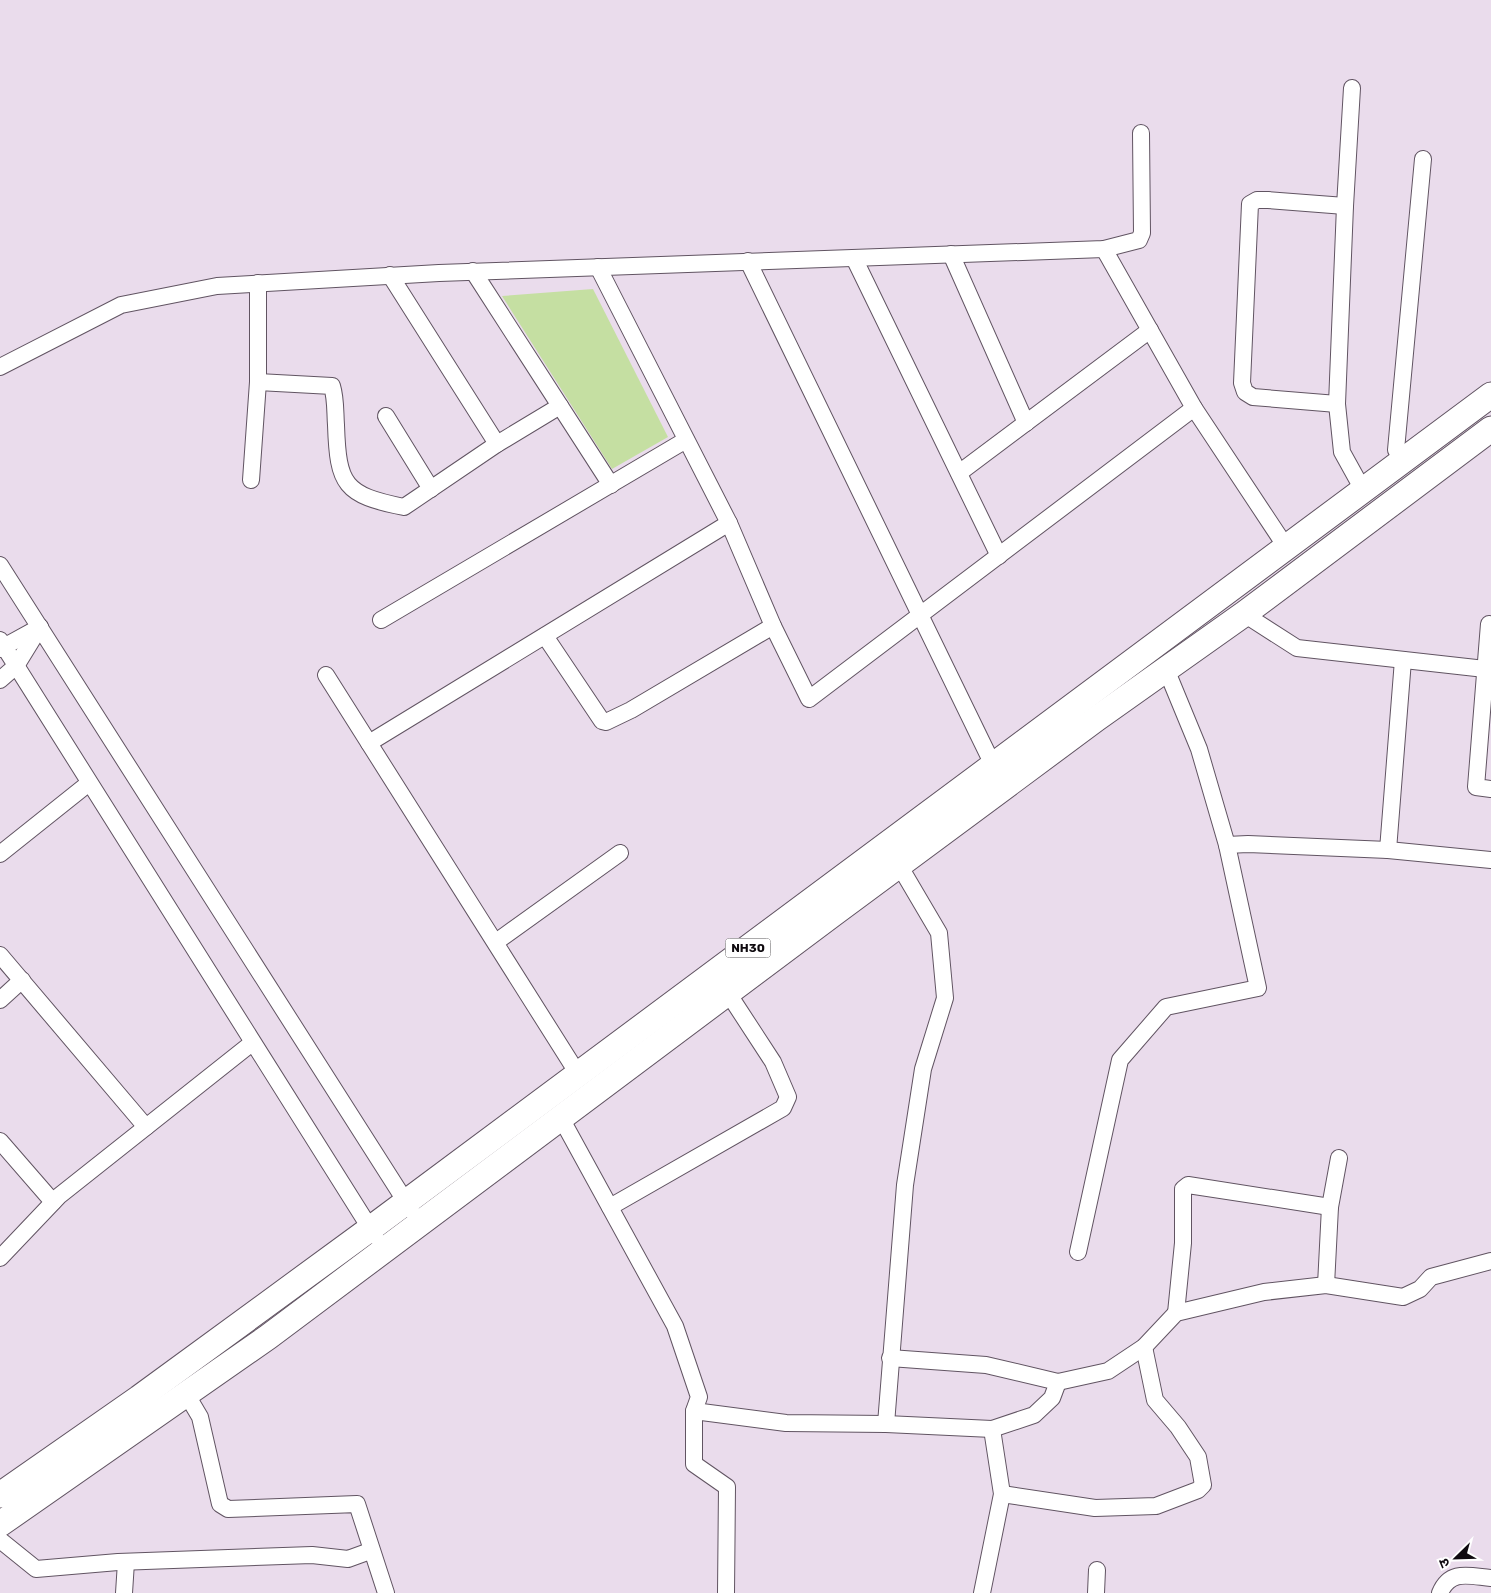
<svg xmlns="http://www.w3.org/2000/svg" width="1491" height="1593" viewBox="0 0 1491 1593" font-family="Rubik,'Noto Sans Devanagari',sans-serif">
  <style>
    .green { fill: #c5dfa2 }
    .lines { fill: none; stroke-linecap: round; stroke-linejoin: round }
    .minor-casing { stroke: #615462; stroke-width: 18 }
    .highway-casing { stroke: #615462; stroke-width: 27 }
    .minor { stroke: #fff; stroke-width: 16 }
    .highway { stroke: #fff; stroke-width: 25 }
    .labels { text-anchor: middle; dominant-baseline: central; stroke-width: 4.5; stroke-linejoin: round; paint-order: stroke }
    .shield { fill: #fff; stroke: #575457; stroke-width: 1 }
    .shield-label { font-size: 12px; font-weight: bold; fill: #0f0a0f }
  </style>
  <rect width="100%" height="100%" fill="#eadcec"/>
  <polygon class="green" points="593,289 668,437 612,469 502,296"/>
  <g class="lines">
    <g class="minor-casing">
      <g id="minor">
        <polyline points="1352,88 1345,206 1337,404 1342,452 1363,490"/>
        <polyline points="1104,249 1194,408 1286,547"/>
        <polyline points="951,254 1026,423"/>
        <polyline points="854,258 999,556"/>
        <polyline points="748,261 994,767"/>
        <polyline points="598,267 729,523 773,626 809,699 1194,408"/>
        <polyline points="473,271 611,485"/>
        <polyline points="390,275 497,444"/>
        <polyline points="0,367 121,305 217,286 439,273 1104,249 1139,240 1142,233 1141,133"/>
        <polyline points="258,382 258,283"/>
        <polyline points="1337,404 1253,397 1245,392 1242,383 1250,204 1257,200 1268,200 1345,206"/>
        <polyline points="386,416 431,489"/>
        <polyline points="1403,460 1396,450 1423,159"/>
        <polyline points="959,473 1150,330"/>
        <path d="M251 480 258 382 332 386C336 399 335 412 336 425 338 485 344 495 404 507L497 444 560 406"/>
        <polyline points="0,565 411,1210"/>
        <polyline points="1244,614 1297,648 1485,669"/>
        <polyline points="381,620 686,440"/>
        <polyline points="1489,624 1476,787 1491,789"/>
        <polyline points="545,636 602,721 606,722 631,710 773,626"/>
        <polyline points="0,640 375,1236"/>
        <polyline points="0,649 40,627"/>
        <polyline points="326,675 578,1074"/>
        <polyline points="0,680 16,666 40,627"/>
        <polyline points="369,743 729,523"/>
        <polyline points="1227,845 1248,844 1388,850 1491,860"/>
        <polyline points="1388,850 1403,660"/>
        <polyline points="0,854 89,783"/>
        <polyline points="496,942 620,853"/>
        <polyline points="0,955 146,1127"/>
        <polyline points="0,1000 22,980"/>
        <polyline points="561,1118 675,1326 699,1397 694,1411 694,1464 727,1487 726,1593"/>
        <polyline points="0,1141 53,1202"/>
        <polyline points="610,1207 783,1108 788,1097 773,1062 728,993"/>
        <polyline points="1078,1252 1120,1060 1166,1007 1258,988 1227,845 1199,749 1166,669"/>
        <polyline points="0,1258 59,1196 252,1043"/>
        <polyline points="1326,1285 1330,1207 1339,1158"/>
        <polyline points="1176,1313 1183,1243 1183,1189 1188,1185 1330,1207"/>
        <polyline points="890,1358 986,1365 1058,1382 1108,1371 1144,1347 1176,1313 1264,1292 1326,1285 1403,1297 1420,1289 1431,1277 1491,1261"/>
        <polyline points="187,1395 200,1417 220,1504 228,1509 357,1504 386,1593"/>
        <polyline points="694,1411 786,1423 886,1424 992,1429 1034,1415 1052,1398 1058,1382"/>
        <polyline points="886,1424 905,1185 923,1069 945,998 939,933 899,865"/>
        <polyline points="1002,1494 1095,1508 1156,1506 1198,1490 1203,1485 1198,1457 1178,1427 1155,1400 1144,1347"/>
        <polyline points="0,1540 36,1569 118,1562 312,1555 348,1559 370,1551"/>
        <polyline points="124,1593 126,1562"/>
        <polyline points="982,1593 1002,1494 992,1429"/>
        <polyline points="1096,1593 1097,1570"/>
        <path d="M1440 1593C1450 1569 1469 1576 1491 1578"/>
      </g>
    </g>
    <g class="highway-casing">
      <g id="highway">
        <polyline points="0,1495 139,1398 370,1229 1491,395"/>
        <polyline points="0,1524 268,1337 833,914 1096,719 1244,614 1491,429"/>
      </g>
    </g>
    <use href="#minor" class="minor"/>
    <use href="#highway" class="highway"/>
  </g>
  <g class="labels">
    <rect class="shield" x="725.5" y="938.5" width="45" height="19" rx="4"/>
    <g class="shield-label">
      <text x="748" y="948">NH30</text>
    </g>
  </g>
  <g transform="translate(1456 1558) rotate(247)" stroke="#ffffff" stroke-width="4" paint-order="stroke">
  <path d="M0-4L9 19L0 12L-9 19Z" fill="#0f0a0f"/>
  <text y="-8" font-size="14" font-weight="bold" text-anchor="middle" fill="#0f0a0f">उ</text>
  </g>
</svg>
